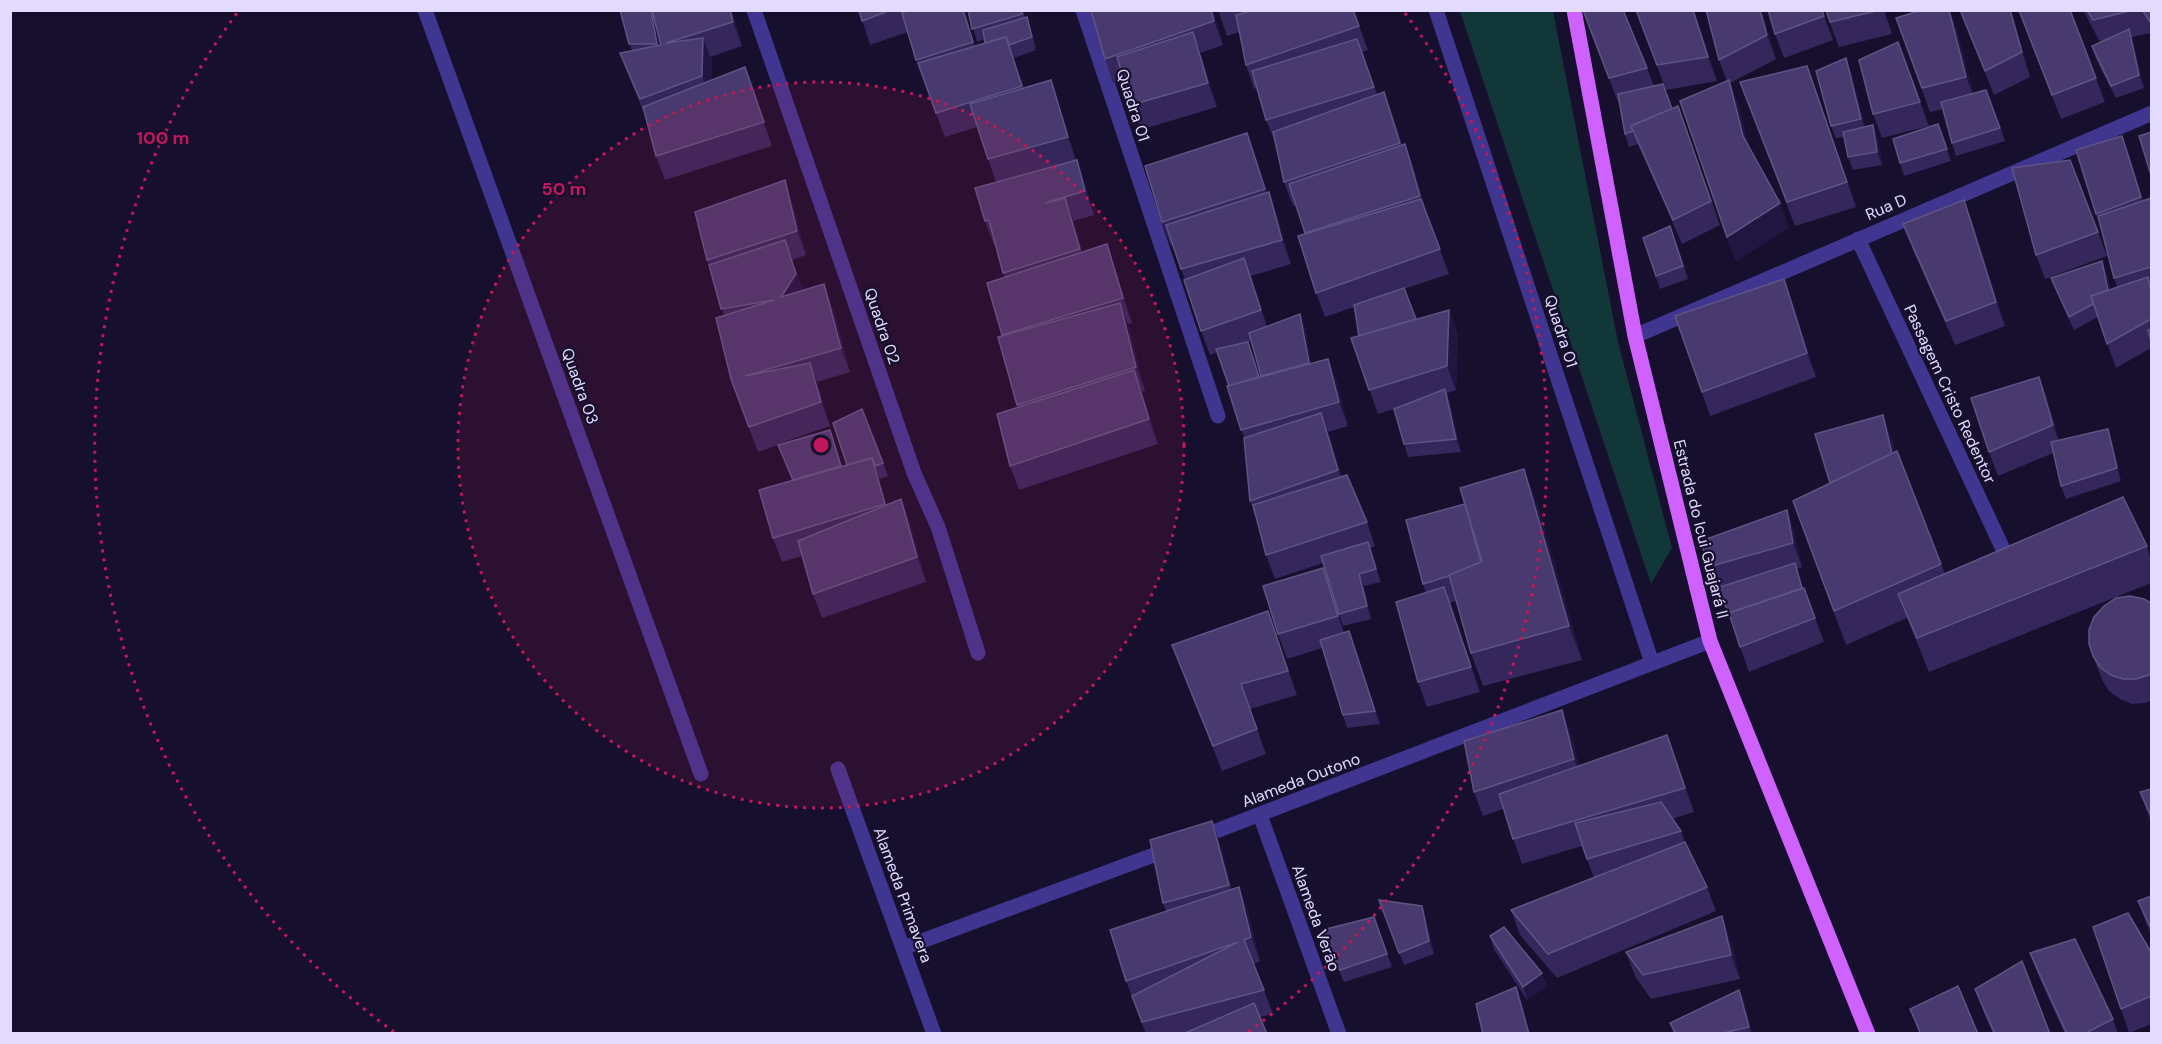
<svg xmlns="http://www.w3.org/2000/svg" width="2162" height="1044" viewBox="0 0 2162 1044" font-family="'DM Sans',sans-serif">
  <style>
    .green { fill: #113738 }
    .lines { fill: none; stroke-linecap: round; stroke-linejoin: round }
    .minor { stroke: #403690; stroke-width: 15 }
    .major { stroke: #cf62ff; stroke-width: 15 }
    .wall { fill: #35275c; fill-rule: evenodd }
    .shaded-wall { fill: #211542 }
    .building { fill: #483a6e; stroke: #605384; stroke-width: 1.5 }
    .ring { fill: none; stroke: #c2185b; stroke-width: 3; stroke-dasharray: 3 6 }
    .labels { text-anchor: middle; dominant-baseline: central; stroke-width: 4.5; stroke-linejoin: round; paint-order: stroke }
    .street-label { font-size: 16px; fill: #e2dbff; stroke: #160f2d }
    .centre { fill: #c2185b; stroke: #160f2d; stroke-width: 3 }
    .ring-label { font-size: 18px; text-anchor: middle; font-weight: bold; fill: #c2185b; stroke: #160f2d; stroke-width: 4.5; stroke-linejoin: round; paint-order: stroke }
  </style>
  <rect width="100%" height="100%" fill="#160f2d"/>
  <polygon class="green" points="1460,11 1553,11 1618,342 1672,548 1651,584"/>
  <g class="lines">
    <g class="minor">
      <polyline points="425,10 701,774"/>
      <polyline points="754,10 914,473 938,527 978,653"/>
      <polyline points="1083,10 1218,416"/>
      <polyline points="1436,10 1652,663"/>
      <polyline points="1858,239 2010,564"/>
      <polyline points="1635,336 2152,113"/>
      <polyline points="838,769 934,1034"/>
      <polyline points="1260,815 1339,1034"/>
      <polyline points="1198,838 1710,641"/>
      <polyline points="903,948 1170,849"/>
    </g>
    <polyline class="major" points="1574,10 1635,336 1710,641 1868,1034"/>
  </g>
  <g class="wall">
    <polygon points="620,10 732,10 742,46 710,57 712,62 711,81 745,67 772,146 665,180 656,156 645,115 629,77 620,53 632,51"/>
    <path d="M859 10H1023L1025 17 1031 30 1036 50 1014 58 1024 88 1059 105 1076 160 1085 184 1094 215 1073 221 1082 252 1115 268 1132 323 1128 324 1145 391 1142 392 1158 444 1019 490 1010 466 1017 407 998 337 1002 336 987 283 1005 277 995 245H994L985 221 996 182 977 127 945 137 916 60 908 32 870 45ZM968 11 977 42 985 39V43L975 46 965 12Z"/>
    <polygon points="1091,10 1213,10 1223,45 1200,53 1217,107 1140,130 1131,105 1124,80 1113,83 1105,59"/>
    <polygon points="1218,10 1353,10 1368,50 1362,52 1377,94 1393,116 1402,145 1405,144 1414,169 1428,218 1449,274 1404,289 1416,319 1449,310 1458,334 1456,390 1447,393 1450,402 1461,452 1408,457 1394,409 1378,414 1351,338 1359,336 1354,307 1325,317 1316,293 1306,234 1296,205 1293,206 1284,182 1276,144 1266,120 1257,88 1254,89 1246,65 1240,32 1227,36"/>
    <polygon points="1636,10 1694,10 1717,81 1666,90"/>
    <polygon points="1761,10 1776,59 1730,83 1738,104 1748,145 1789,227 1736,261 1727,237 1727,81 1719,60"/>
    <polygon points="1822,10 1833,40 1784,58 1775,34"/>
    <polygon points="1825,10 1884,10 1892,34 1839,47"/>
    <polygon points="1960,10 2011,10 2030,77 1994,95"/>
    <polygon points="2018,10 2070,10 2105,102 2061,119"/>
    <polygon points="2083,10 2151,10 2151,35 2150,33 2132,37 2144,88 2116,98 2096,59 2092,46 2100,42"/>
    <polygon points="1896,18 1956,27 1973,93 1986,90 2005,141 1956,156 1952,143 1943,109 1930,112"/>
    <polygon points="1592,34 1647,68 1654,86 1672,109 1678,106 1720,225 1682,244 1638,144 1629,147 1625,134 1619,102 1618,102"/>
    <polygon points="1898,42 1929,126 1882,138 1873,114"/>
    <polygon points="1851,71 1865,127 1878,138 1882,165 1853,170 1848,157 1844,137 1836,138 1831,126"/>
    <polygon points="1816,90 1856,207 1795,226 1749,106"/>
    <polygon points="1938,124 1951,161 1904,176 1900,163"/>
    <polygon points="2122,136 2131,160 2143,200 2151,199 2151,348 2116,368 2098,317 2074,330 2056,290 2051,278 2107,274 2110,289 2117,287 2114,278 2099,223 2076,150"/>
    <path d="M1256 158 1267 192 1277 216 1291 264 1251 276 1267 326 1305 327 1311 363 1328 359 1337 383 1348 426 1328 432 1342 477 1367 522 1375 546 1370 548 1381 582 1364 586 1371 619 1343 626 1323 563 1275 579 1266 555 1258 524 1250 501 1244 438 1229 386 1217 352 1210 355 1201 331 1185 280 1173 245 1171 246 1162 222ZM1251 341 1262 377H1260L1248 342 1243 343Z"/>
    <polygon points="1964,200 1973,224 2005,326 1955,345 1912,248 1903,224"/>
    <polygon points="793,205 806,255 792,260 803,291 833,308 850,372 817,382 830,426 778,444 834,443 842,466 847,465 862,409 888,476 879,479 887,505 901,499 910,523 926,582 822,618 813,594 802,556 782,562 773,538 792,480 778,445 758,452 731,379 724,315 707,260"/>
    <polygon points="2098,232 2107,256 2045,279 2036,255"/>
    <polygon points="1643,238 1675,239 1688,279 1660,289"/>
    <polygon points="1793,304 1816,377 1710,416 1675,316"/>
    <polygon points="2039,377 2048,401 2059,440 2112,441 2121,481 2066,499 2061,486 2053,453 1998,476 1989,452"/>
    <polygon points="1892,439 1895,452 1897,451 1945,574 2147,546 2151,560 2151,583 1929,672 1907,618 1846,645 1793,501 1831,483"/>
    <polygon points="1537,503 1582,660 1483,686 1471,653 1456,601 1450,603 1480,692 1427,707 1418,682 1426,593 1423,584"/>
    <polygon points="1787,510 1795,535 1802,567 1797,569 1803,588 1804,588 1824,642 1749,672 1732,624 1718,590 1717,591 1708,567"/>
    <polygon points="1323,568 1332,592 1344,633 1353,644 1380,724 1347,728 1322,648 1287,659 1278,634"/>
    <polygon points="2151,603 2151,701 2145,703 2132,704 2120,699 2109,691 2102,680 2093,656"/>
    <polygon points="1276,635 1297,695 1250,709 1266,754 1222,771 1172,645"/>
    <polygon points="1571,734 1579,766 1676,759 1694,812 1672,819 1681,831 1685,842 1707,887 1716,911 1557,978 1520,935 1511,910 1594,878 1582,846 1522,864 1503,809 1483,816 1474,792"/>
    <polygon points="2151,789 2151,822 2140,792"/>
    <polygon points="1212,821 1221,846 1232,890 1239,887 1248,912 1260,961 1254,964 1273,1014 1260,1017 1267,1034 1146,1034 1126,981 1166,911 1163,903"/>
    <polygon points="2151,896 2151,935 2147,925 2138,901"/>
    <polygon points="1379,900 1422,906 1426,919 1434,954 1404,965"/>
    <polygon points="1374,917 1392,967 1344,982 1326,942 1322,930"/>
    <polygon points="1490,936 1542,973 1547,986 1527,1000 1494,949"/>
    <polygon points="1731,941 1740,979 1651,999 1635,976 1626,952"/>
    <polygon points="2151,952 2151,1024 2129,1033 2121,1009"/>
    <polygon points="2030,953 2113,1019 2118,1034 2065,1034 2039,977"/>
    <polygon points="1975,989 2050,1034 1993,1034 1984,1013"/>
    <polygon points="1739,990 1744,1002 1752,1034 1674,1034 1670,1023"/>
    <polygon points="1910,1009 1978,1034 1919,1033"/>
  </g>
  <g class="shaded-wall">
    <polygon points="651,10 652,10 658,26 666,68 657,44"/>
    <polygon points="730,10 732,10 742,46 733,22"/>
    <polygon points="963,10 964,10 967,19 982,67 973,42"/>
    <polygon points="1211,10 1213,10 1223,45 1214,21"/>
    <polygon points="1693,10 1694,10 1717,81 1708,57"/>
    <polygon points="1760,10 1761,10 1776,59 1767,35"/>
    <polygon points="1949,10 1950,10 1956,27 1975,101 1966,77"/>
    <polygon points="2010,10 2011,10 2030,77 2022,52"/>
    <polygon points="2129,29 2133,42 2144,88 2139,75"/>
    <polygon points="1193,32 1202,56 1217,107 1208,83"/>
    <polygon points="1006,37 1015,61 1031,110 1022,86"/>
    <polygon points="703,38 712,62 711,100 702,76"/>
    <polygon points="1846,58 1851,71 1866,131 1861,119"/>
    <polygon points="1051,80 1059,105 1076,161 1068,137"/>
    <polygon points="1729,80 1738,104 1752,160 1743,136"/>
    <polygon points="1384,92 1393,116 1409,168 1400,143"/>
    <polygon points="1873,125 1878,138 1882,165 1877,152"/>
    <polygon points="1247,133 1256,158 1274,213 1265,189"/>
    <polygon points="2122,136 2131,160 2150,221 2141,197"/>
    <polygon points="1405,144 1414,169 1429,221 1420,196"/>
    <polygon points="1077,160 1085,184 1094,215 1085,191"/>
    <polygon points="785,180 793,205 806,255 797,231"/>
    <polygon points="1269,192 1277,216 1291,264 1282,240"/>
    <polygon points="1065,198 1074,222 1089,274 1080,249"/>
    <polygon points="1964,200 1973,224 2005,326 1996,302"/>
    <polygon points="1780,203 1789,227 1736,261 1727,237"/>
    <polygon points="785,240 794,264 805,298 781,297"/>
    <polygon points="1107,244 1115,268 1132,323 1123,298"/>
    <polygon points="1244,258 1253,283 1270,334 1261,310"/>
    <polygon points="2102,261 2107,274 2114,308 2109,296"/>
    <polygon points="1784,279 1793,304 1816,377 1807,353"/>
    <polygon points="824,284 833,308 850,372 841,348"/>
    <polygon points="1120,303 1129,327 1145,391 1136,367"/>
    <polygon points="1449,310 1458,334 1456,390 1447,366"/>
    <polygon points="1300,314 1305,327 1313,376 1309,363"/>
    <polygon points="1328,359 1337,383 1348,426 1339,402"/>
    <polygon points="810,363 819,387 830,426 821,402"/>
    <polygon points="1134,370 1143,394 1158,444 1149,419"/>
    <polygon points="2039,377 2048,401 2061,449 2053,425"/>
    <polygon points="1445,389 1450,402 1461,452 1456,439"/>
    <polygon points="1321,413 1330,437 1347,494 1338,470"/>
    <polygon points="1883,415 1892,439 1901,481 1892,457"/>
    <polygon points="2108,429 2112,441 2121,481 2117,468"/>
    <polygon points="872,458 880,482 894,529 885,504"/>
    <polygon points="1524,469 1537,503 1582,660 1569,626"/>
    <polygon points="901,499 910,523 926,582 917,557"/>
    <polygon points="1787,510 1795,535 1802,567 1793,543"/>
    <polygon points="1368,542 1373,555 1381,582 1376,569"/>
    <polygon points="1323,568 1332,592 1346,640 1338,616"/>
    <polygon points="1359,574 1364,586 1371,619 1367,606"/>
    <polygon points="1444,587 1453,611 1480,692 1471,667"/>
    <polygon points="2151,673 2151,684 2149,675"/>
    <polygon points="1562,710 1571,734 1583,783 1574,759"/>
    <polygon points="1667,735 1676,759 1694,812 1685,788"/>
    <polygon points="1212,821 1221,846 1237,909 1229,885"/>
    <polygon points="1239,887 1248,912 1260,961 1251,937"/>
    <polygon points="1422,906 1426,919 1434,954 1429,941"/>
    <polygon points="1722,916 1731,941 1740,979 1731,955"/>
    <polygon points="1542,973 1547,986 1527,1000 1523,987"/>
    <polygon points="1516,987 1521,1000 1530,1034 1529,1034"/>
    <polygon points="1739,990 1744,1002 1752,1034 1749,1027"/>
  </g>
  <g class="building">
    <polygon points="620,10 651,10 657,44 629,44"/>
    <polygon points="652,10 730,10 733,22 666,43 703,38 702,76 640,99 620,53 661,45"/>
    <polygon points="859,10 891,10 862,21"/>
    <polygon points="910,10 963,10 973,42 916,60 902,13"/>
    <polygon points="968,10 1022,10 1022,14 972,29"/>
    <polygon points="1091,10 1211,10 1214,21 1105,59"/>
    <polygon points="1255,10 1353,10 1359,26 1246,65 1236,15"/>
    <polygon points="1583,10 1623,10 1647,68 1609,78"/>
    <polygon points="1636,10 1693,10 1708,57 1657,65"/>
    <polygon points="1706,10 1760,10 1767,35 1719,60"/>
    <polygon points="1768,10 1822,10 1824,16 1775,34"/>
    <polygon points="1826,10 1880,10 1830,22"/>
    <polygon points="1922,10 1949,10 1966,77 1922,88 1896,18"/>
    <polygon points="1960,10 2010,10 2022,52 1985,71"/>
    <polygon points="2019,10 2070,10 2096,78 2052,95"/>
    <polygon points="2087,10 2134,10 2093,20"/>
    <polygon points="2142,10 2151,10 2151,23"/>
    <polygon points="1027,17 1032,37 1009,45 1006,37 985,43 983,30"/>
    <polygon points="2129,29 2139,75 2111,86 2092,46"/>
    <polygon points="1193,32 1208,83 1131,105 1117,57"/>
    <polygon points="1006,37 1022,86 936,113 918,63"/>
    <polygon points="1357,39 1374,87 1266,120 1252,71"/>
    <polygon points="1898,42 1920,102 1873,114 1859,60"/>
    <polygon points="1846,58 1861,119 1831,126 1816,71"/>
    <polygon points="1807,66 1847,182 1787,202 1740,82"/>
    <polygon points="745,67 764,122 656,156 643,107"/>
    <polygon points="1051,80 1068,137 988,159 970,104"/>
    <polygon points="1729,80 1743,136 1780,203 1727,237 1680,101"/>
    <polygon points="1663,84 1672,109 1631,126 1633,131 1625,134 1618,94"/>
    <polygon points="1986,90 2000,128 1952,143 1941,102"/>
    <polygon points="1384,92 1400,143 1284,182 1273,132"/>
    <polygon points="1678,106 1711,201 1673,220 1631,126"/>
    <polygon points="1938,124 1947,149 1900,163 1893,139"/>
    <polygon points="1873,125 1877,152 1848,157 1843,132"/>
    <polygon points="2151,132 2151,175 2139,136"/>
    <polygon points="1247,133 1265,189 1162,222 1145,166"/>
    <polygon points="2122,136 2141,197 2096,214 2076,150"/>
    <polygon points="1405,144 1420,196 1305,233 1289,184"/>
    <polygon points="1077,160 1085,191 1045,203 1065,198 1080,249 1003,273 989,220 985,221 975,188"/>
    <polygon points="2070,160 2098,232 2036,255 2012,168"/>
    <polygon points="785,180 797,231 707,260 695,212"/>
    <polygon points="1269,192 1282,240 1181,269 1166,225"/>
    <polygon points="2151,198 2151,267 2114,278 2098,216"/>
    <polygon points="1421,199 1440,249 1316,293 1298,236"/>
    <polygon points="1964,200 1996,302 1946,321 1903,224"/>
    <polygon points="1670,226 1683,266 1656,276 1643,238"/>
    <polygon points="785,240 796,274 781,297 824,284 841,348 745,376 810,363 821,402 749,427 731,379 716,318 774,300 721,309 709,265"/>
    <polygon points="1107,244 1123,298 1002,335 987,283"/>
    <polygon points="1244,258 1261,310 1201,331 1184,280"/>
    <polygon points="2102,261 2108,290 2091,296 2093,304 2069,317 2051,278"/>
    <polygon points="2148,277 2151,292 2151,319 2107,344 2091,296"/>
    <polygon points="1784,279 1807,353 1702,392 1675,316"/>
    <polygon points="1404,288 1416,319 1359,336 1354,305"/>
    <polygon points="1120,303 1136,367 1017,405 998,337"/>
    <polygon points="1449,310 1447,366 1369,390 1351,338"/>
    <polygon points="1300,314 1309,363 1261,376 1249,333"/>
    <polygon points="2151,329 2151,341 2148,330"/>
    <polygon points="1248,342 1259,377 1229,386 1216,349"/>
    <polygon points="1328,359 1339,402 1241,430 1227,386"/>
    <polygon points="1134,370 1149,419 1010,466 997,414"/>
    <polygon points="2039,377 2053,425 1989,452 1971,398"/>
    <polygon points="1445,389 1456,439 1404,444 1394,409"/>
    <polygon points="862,409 883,463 875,466 872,458 847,465 833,423"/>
    <polygon points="1321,413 1338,470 1250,501 1244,438"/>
    <polygon points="1883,415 1892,454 1830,483 1815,434"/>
    <polygon points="2108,429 2117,468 2061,486 2051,442"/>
    <polygon points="830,430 841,466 793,480 778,445"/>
    <polygon points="1897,451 1941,564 1834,611 1793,501"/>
    <polygon points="872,458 885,504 773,538 759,490"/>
    <polygon points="1524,469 1569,626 1471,653 1449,575 1482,561 1460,488"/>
    <polygon points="1347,475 1367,522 1266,555 1253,505"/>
    <polygon points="2123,497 2147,546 1917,638 1898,594"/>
    <polygon points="901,499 917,557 813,594 798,541"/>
    <polygon points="1465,504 1481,562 1449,575 1449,576 1423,584 1406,520"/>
    <polygon points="1787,510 1793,543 1708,567 1701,541"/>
    <polygon points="1368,542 1376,569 1359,574 1367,606 1339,614 1321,556"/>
    <polygon points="1795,563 1802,588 1729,613 1730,615 1717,588"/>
    <polygon points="1323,568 1338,616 1278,634 1263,586"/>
    <polygon points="1444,587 1471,667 1418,682 1396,602"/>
    <polygon points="1804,588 1815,618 1740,647 1729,613"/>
    <polygon points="2130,596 2144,599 2151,603 2151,673 2149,675 2136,679 2123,679 2111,675 2100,667 2093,656 2089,644 2089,630 2094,617 2104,606 2116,598"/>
    <polygon points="1268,611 1288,671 1241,684 1257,729 1213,746 1172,645"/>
    <polygon points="1349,631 1375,711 1343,715 1320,640"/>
    <polygon points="1562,710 1574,759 1474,792 1464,741"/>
    <polygon points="1667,735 1685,788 1513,839 1499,794"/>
    <polygon points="2151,789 2151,816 2140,792"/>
    <polygon points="1661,802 1681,831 1587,859 1575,823"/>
    <polygon points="1212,821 1229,885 1163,903 1150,840"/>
    <polygon points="1685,842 1707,887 1548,954 1511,910"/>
    <polygon points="1239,887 1251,937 1244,940 1264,990 1142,1022 1132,996 1238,942 1126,981 1110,930"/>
    <polygon points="2151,896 2151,928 2138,901"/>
    <polygon points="1379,900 1422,906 1429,941 1399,953"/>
    <polygon points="2128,913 2151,952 2151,996 2121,1009 2093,927"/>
    <polygon points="1722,916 1731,955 1643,975 1626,952"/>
    <polygon points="1374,917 1387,954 1340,970 1322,930"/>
    <polygon points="1504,927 1542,973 1523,987 1490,936"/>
    <polygon points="2075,939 2113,1019 2084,1034 2067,1034 2030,953"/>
    <polygon points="2022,961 2050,1034 1995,1034 1975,989"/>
    <polygon points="1958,986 1978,1034 1921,1034 1910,1009"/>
    <polygon points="1516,987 1529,1034 1483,1034 1476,1004"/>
    <polygon points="1739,990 1749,1027 1719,1034 1676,1034 1670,1023"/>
    <polygon points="1254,1003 1267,1034 1183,1034"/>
  </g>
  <circle cx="821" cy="445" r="363" fill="#c2185b" fill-opacity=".12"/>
  <g class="ring">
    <circle cx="821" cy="445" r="363"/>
    <path d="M394 1032A726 726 0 0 1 237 13M1405 13A726 726 0 0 1 1248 1032"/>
  </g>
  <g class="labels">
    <g class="street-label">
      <text transform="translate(1133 105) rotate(72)">Quadra 01</text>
      <text transform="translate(1886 207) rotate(-23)">Rua D</text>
      <text transform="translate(882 326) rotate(71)">Quadra 02</text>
      <text transform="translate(1561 331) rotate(72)">Quadra 01</text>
      <text transform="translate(580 386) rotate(70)">Quadra 03</text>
      <text transform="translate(1950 394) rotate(65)">Passagem Cristo Redentor</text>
      <text transform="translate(1701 529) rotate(76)">Estrada do Icui Guajará II</text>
      <text transform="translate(1301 780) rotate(-21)">Alameda Outono</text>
      <text transform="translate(903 895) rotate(70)">Alameda Primavera</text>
      <text transform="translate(1316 918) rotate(70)">Alameda Verão</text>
    </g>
  </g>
  <circle cx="821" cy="445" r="9" class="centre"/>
  <g class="ring-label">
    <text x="163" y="144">100 m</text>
    <text x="564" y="195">50 m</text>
  </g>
  <rect width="2162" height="1044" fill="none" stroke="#e2dbff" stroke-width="24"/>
</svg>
